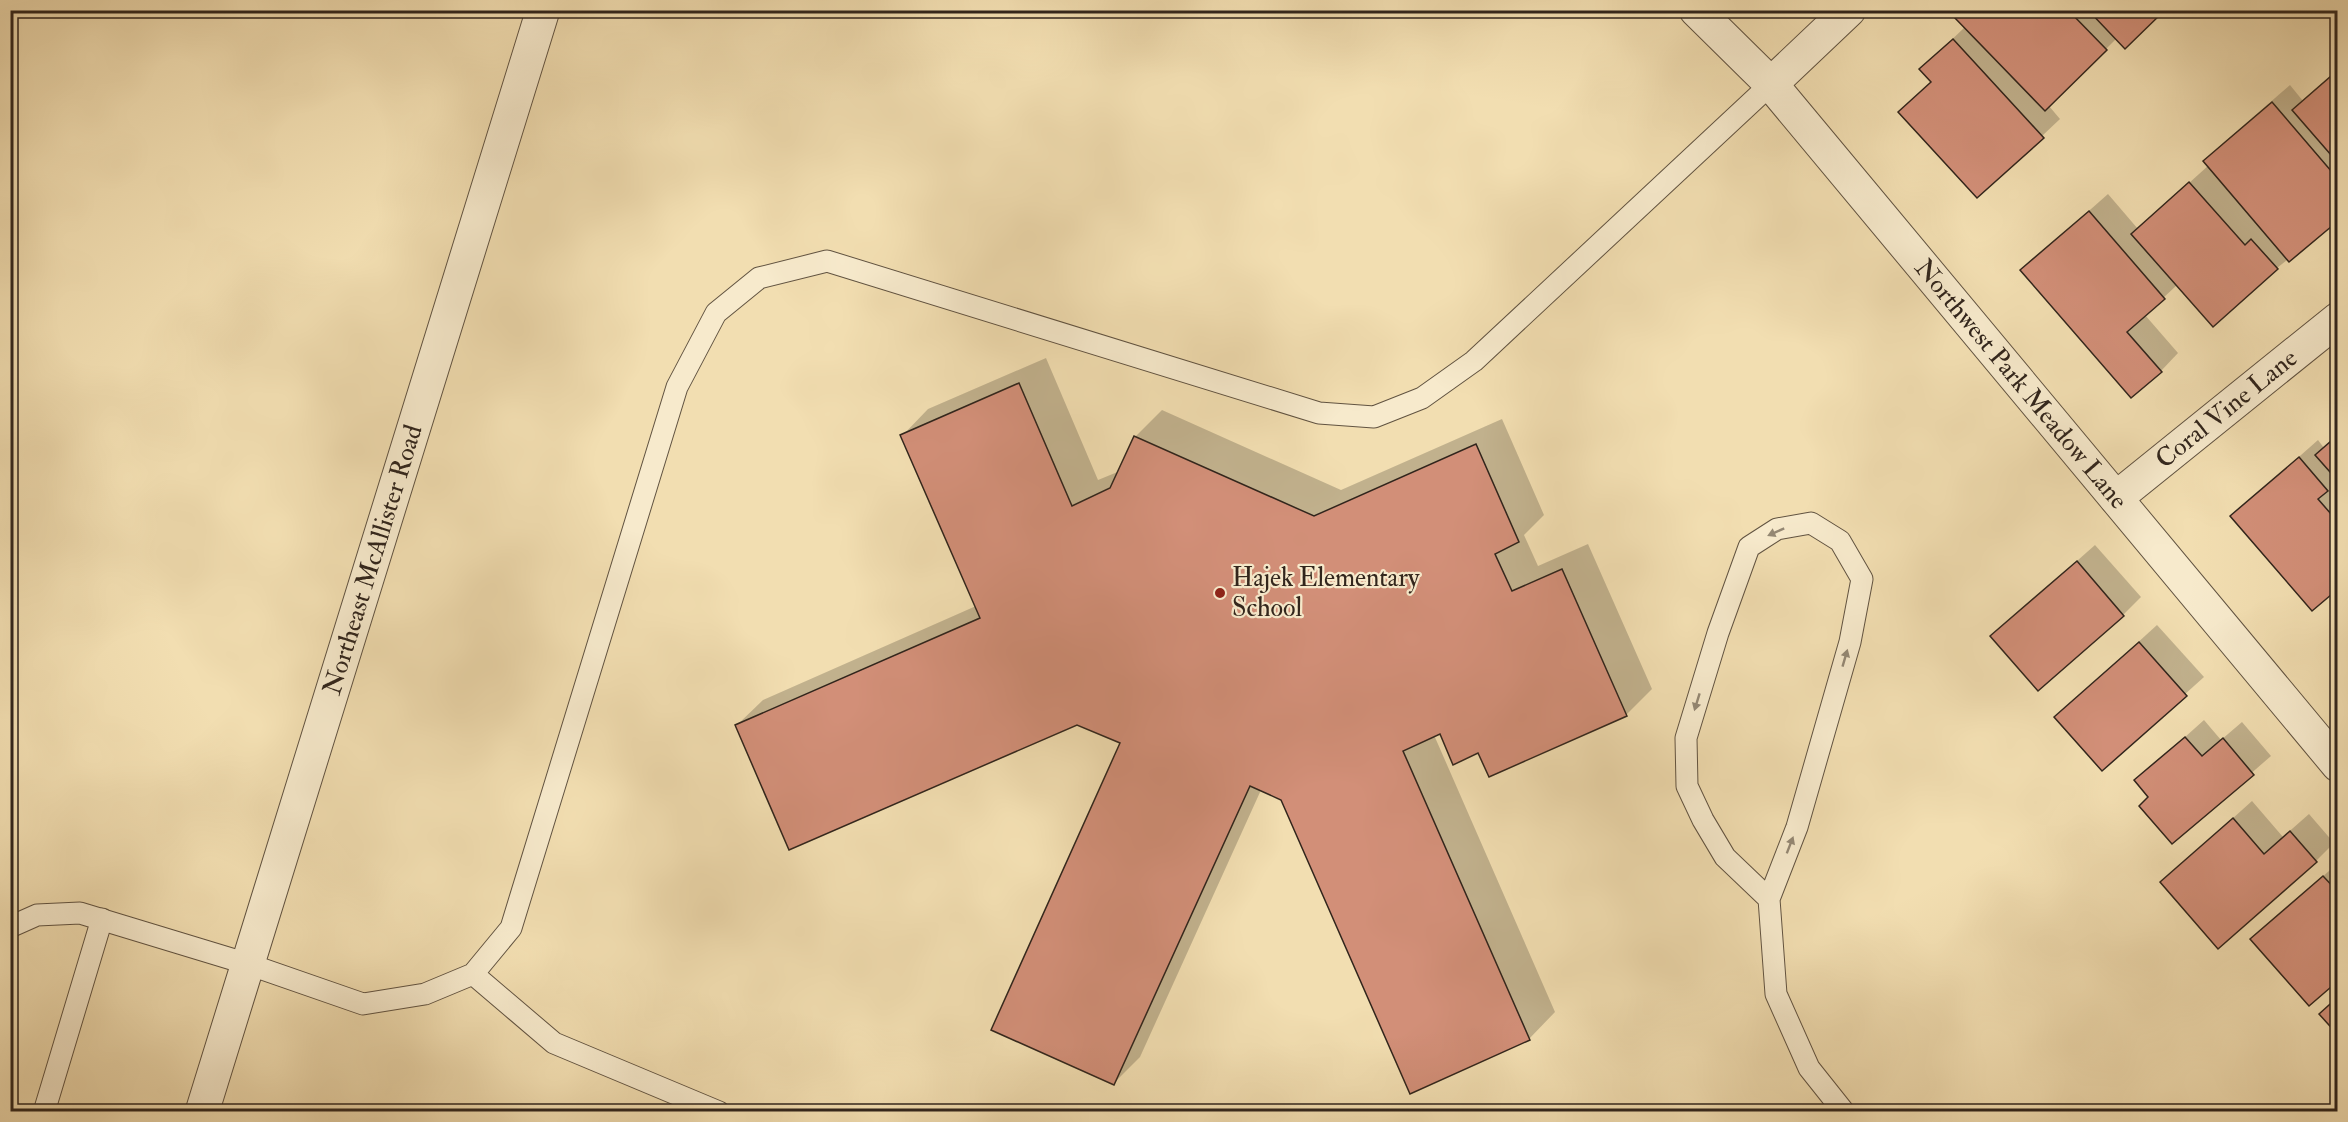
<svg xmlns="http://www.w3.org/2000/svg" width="2348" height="1122" viewBox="0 0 2348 1122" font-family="'IM FELL Double Pica',serif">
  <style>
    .shadow { fill: #0003 }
    .building { fill: #d28f78; stroke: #31251c; stroke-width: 1.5 }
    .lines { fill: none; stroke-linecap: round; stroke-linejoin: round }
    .service-casing { stroke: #615341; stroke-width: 23 }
    .minor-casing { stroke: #615341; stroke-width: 35 }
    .tertiary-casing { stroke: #615341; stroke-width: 35 }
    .service { stroke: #f7eacc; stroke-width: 21 }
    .minor { stroke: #f7eacc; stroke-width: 33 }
    .tertiary { stroke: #f7eacc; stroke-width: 33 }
    .oneway { fill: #948874 }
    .poi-dot { fill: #8f2418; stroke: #f7eacc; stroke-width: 2 }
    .labels { text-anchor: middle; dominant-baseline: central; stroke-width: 4.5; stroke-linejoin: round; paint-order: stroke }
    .street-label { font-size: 26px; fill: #31251c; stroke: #f7eacc }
    .poi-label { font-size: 26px; fill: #31251c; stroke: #f7eacc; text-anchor: start }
  </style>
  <rect width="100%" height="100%" fill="#f2deb1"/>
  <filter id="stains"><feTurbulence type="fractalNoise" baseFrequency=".00333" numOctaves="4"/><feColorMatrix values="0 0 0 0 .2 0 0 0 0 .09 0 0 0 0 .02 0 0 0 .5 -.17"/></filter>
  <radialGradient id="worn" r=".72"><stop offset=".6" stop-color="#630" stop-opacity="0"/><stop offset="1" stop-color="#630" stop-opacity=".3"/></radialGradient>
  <g class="shadow">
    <polygon points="1961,10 2162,10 2117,38 2049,106 2060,119 2042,136 1933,81 1921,69 1965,27"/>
    <polygon points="2338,70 2338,219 2277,268 2177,285 2145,315 2178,353 2161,371 2022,270 2108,194 2138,229 2209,165 2205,161 2223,143 2290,85 2303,101"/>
    <polygon points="1046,358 1098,480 1120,471 1136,436 1162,410 1341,490 1502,419 1544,515 1524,535 1538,566 1588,544 1652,689 1626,715 1479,751 1441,732 1434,735 1555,1012 1529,1039 1282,799 1261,790 1140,1057 1114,1083 1122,743 1077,723 736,726 763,700 976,606 902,436 928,409"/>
    <polygon points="2338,435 2335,481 2338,484 2338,587 2232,516 2318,440 2324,448"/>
    <polygon points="2095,545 2141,597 2123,615 1992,636"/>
    <polygon points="2157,625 2204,677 2102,769 2056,717"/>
    <polygon points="2204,720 2221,740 2242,722 2271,756 2172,842 2150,797 2136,781"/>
    <polygon points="2252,801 2283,837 2309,814 2334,843 2316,861 2162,882"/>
    <polygon points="2338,863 2338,979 2252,939"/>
  </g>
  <g class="building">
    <polygon points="1959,10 2068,10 2107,50 2045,111 1953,16"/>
    <polygon points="2088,10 2165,10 2125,49"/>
    <polygon points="1953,39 2044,138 1977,198 1898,112 1931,82 1919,69"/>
    <polygon points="2338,70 2338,163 2292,110"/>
    <polygon points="2272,102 2338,179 2338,221 2289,262 2203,161"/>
    <polygon points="2189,182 2245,245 2251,239 2278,269 2213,327 2131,234"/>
    <polygon points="2089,211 2165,299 2127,332 2162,372 2131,398 2020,270"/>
    <polygon points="1019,383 1072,506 1110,488 1134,436 1314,516 1476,444 1519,542 1495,554 1512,591 1562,569 1627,716 1489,777 1478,753 1453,765 1440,734 1403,751 1530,1040 1410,1094 1281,800 1250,786 1114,1085 991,1030 1120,743 1077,725 789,850 735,725 980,618 900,435"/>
    <polygon points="2338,435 2338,481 2315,455"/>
    <polygon points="2299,457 2328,491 2318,499 2338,522 2338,589 2312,611 2230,516"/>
    <polygon points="2077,561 2124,616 2038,691 1990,636"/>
    <polygon points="2139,642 2187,696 2102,771 2054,717"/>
    <polygon points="2185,737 2202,756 2223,738 2254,775 2172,844 2139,806 2148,797 2134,780"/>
    <polygon points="2233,818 2264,854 2290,831 2317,862 2218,949 2160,882"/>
    <polygon points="2323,876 2338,892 2338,981 2309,1006 2250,939"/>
    <polygon points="2338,997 2338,1035 2319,1014"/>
  </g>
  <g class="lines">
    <g class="service-casing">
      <g id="service">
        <polyline points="1769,899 1725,857 1703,820 1687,786 1686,738 1718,633 1749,547 1777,529 1811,523 1840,541 1862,579 1850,642 1797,827 1769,899 1776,994 1809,1068 1844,1112"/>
        <polyline points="10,927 37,915 80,913 248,964 363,1004 425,994 473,974 511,928 677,387 716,313 759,278 827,261 1319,413 1374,417 1422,398 1474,361 1771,84"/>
        <polyline points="473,974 554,1043 719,1112"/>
        <polyline points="44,1112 102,919"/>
      </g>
    </g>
    <g class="minor-casing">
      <g id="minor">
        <path id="s1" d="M1696 10 1771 84 2338 765"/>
        <polyline points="1771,84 1849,10"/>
        <path id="s2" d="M2116 498 2338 319"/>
      </g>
    </g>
    <g class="tertiary-casing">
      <g id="tertiary">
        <path id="s3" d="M202 1112 543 10"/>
      </g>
    </g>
    <use href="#service" class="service"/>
    <use href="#minor" class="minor"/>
    <use href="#tertiary" class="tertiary"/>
  </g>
  <defs><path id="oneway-solid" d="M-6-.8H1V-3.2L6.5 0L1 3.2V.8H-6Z" transform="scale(1.5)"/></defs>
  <g class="oneway">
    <use href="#oneway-solid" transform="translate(1776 532) rotate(156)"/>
    <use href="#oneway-solid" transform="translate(1845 658) rotate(-74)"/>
    <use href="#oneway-solid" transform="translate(1697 702) rotate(107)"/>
    <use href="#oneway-solid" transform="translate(1790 845) rotate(-69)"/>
  </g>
  <circle class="poi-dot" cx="1220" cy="593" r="6"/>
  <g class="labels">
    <g class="street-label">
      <text stroke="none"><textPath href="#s1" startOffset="496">Northwest Park Meadow Lane</textPath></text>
      <text stroke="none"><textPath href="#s2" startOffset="142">Coral Vine Lane</textPath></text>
      <text stroke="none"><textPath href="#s3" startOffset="578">Northeast McAllister Road</textPath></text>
    </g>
    <g class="poi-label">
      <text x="1232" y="578">Hajek Elementary<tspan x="1232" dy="30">School</tspan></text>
    </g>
  </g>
  <rect width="2348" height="1122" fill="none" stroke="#f2deb1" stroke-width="36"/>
  <rect x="12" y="12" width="2324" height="1098" fill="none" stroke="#31251c" stroke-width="3"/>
  <rect x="18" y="18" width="2312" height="1086" fill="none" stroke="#31251c" stroke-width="1.5"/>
  <rect width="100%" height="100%" filter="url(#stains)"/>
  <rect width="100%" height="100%" fill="url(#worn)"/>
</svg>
